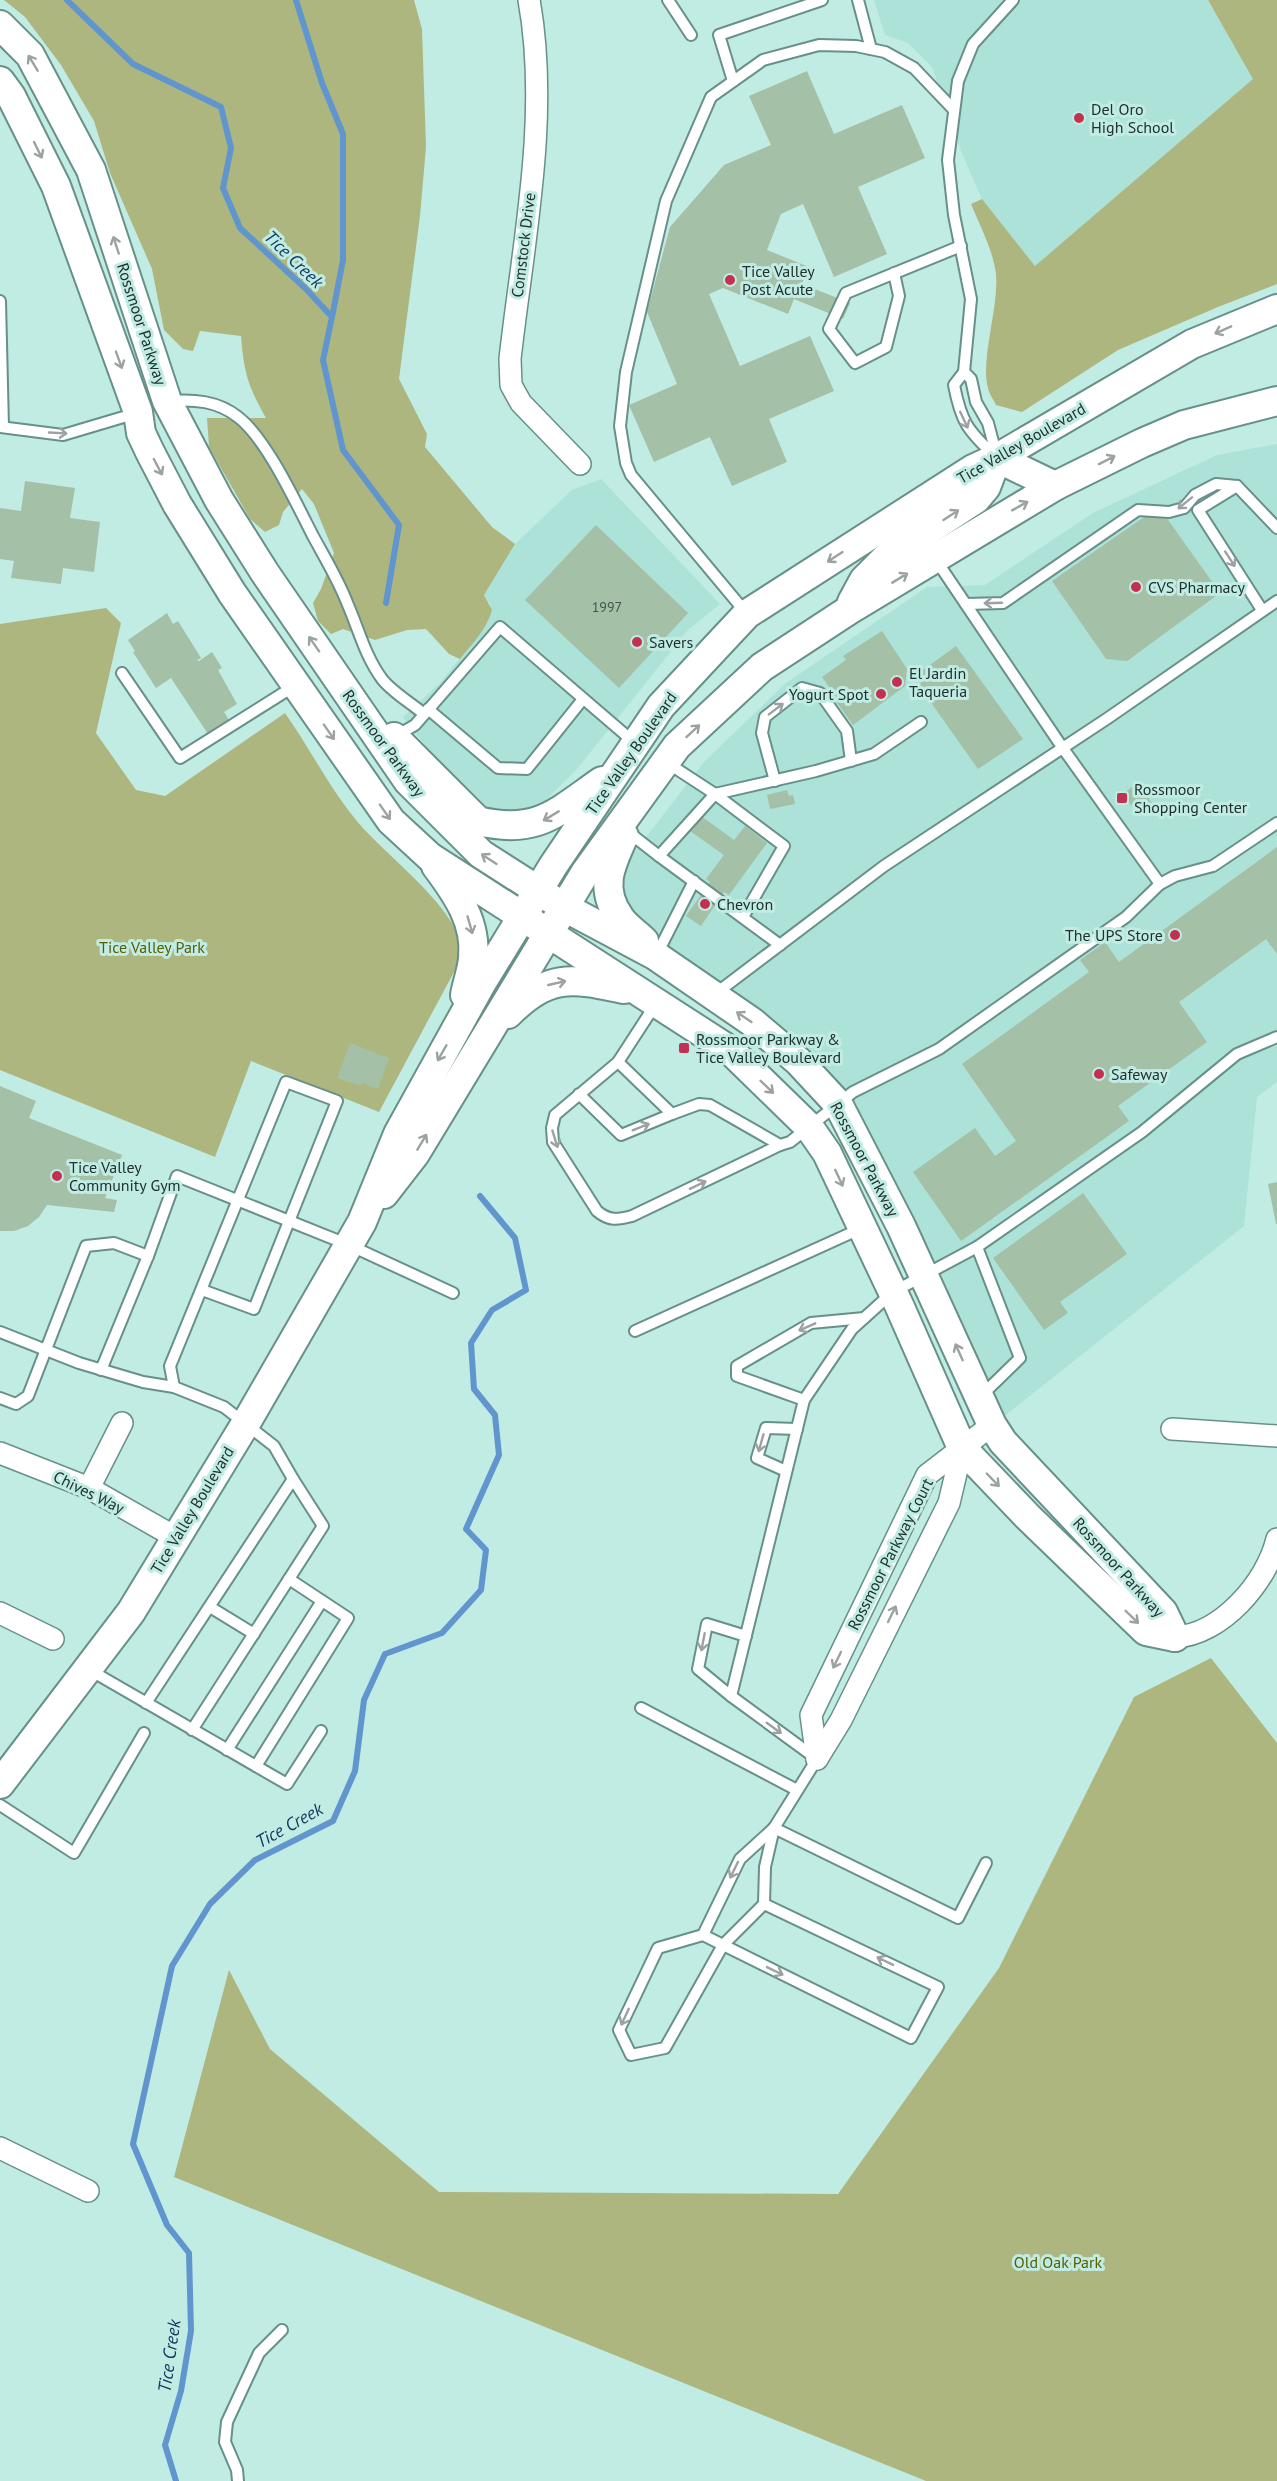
<svg xmlns="http://www.w3.org/2000/svg" width="1277" height="2481" viewBox="0 0 1277 2481" font-family="'PT Sans',sans-serif">
  <style>
    .built { fill: #ade2d8 }
    .green { fill: #aeb67f }
    .lines { fill: none; stroke-linecap: round; stroke-linejoin: round }
    .stream { stroke: #6096cd; stroke-width: 6 }
    .building { fill: #a4c0a7 }
    .lane-casing { stroke: #679089; stroke-width: 14 }
    .street-casing { stroke: #679089; stroke-width: 24 }
    .secondary-casing { stroke: #679089; stroke-width: 32 }
    .lane { stroke: #fff; stroke-width: 10 }
    .street { stroke: #fff; stroke-width: 21 }
    .secondary { stroke: #fff; stroke-width: 28 }
    .oneway { stroke: #9ba2a1 }
    .poi-dot { fill: #c23152; stroke: #c0ece4; stroke-width: 2 }
    .labels { text-anchor: middle; dominant-baseline: central; stroke-width: 6; stroke-linejoin: round; paint-order: stroke }
    .number-label { font-size: 14px; fill: #41554c }
    .poi-label { font-size: 16px; fill: #20312e; stroke: #c0ece4; text-anchor: start }
    .street-label { font-size: 16px; fill: #20312e; stroke: #c0ece4 }
    .park-label { font-size: 16px; fill: #575d00; stroke: #c0ece4 }
    .water-label { font-size: 18px; font-style: italic; fill: #133b60; stroke: #c0ece4 }
  </style>
  <rect width="100%" height="100%" fill="#c0ece4"/>
  <g class="built">
    <polygon points="874,0 1208,0 1254,79 1035,266 982,199 963,156 932,67 908,43 885,35"/>
    <polygon points="1277,444 1277,1082 1257,1097 1244,1226 983,1433 846,1105 722,988 621,907 620,871 704,762 786,683 927,587 985,585 1093,513 1217,455"/>
    <polygon points="601,479 720,604 688,630 577,769 545,801 521,810 495,810 474,803 451,779 403,717 441,682 483,629 490,604 484,595 515,544 572,490"/>
  </g>
  <g class="green">
    <path d="M4 0H414L422 29 426 147 420 216 399 379 427 434 425 447 492 527 515 544 484 595 492 610C487 629 472 644 460 659L449 654 426 629 407 630 375 640 343 629 331 634 318 621 313 603 321 589 334 553 314 504 302 489 283 512 279 525 265 532 250 519 209 447 207 418H266C248 386 244 373 241 336L200 331 193 351 183 349 164 330 152 269 110 173 94 121 61 65 25 17Z"/>
    <path d="M1208 0H1277V284L1218 307 1118 350 1022 412 996 405C994 400 989 394 988 388 980 360 999 308 996 274 993 250 980 226 971 204L982 199 1035 266 1253 79Z"/>
    <path d="M106 608 121 623 96 733 136 790 165 796 285 713C311 750 332 793 362 827 391 859 444 899 459 937 464 949 458 961 454 972L379 1112 251 1061 215 1157 0 1070V624Z"/>
    <polygon points="1211,1658 1277,1743 1277,2481 926,2481 174,2177 229,1970 270,2049 439,2192 838,2194 999,1968 1134,1697"/>
  </g>
  <g class="lines">
    <g class="stream">
      <polyline points="67,0 133,64 221,107 231,148 223,188 240,228 306,289 332,317 323,360 343,450 399,525 386,603"/>
      <polyline points="296,0 322,83 343,134 343,260 332,317"/>
      <polyline points="176,2481 165,2445 181,2391 191,2331 189,2253 167,2225 133,2144 172,1966 210,1904 255,1860 333,1821 355,1771 364,1700 385,1654 442,1633 481,1590 486,1550 466,1529 499,1455 495,1415 474,1389 471,1343 492,1310 526,1290 515,1238 480,1196"/>
    </g>
  </g>
  <g class="building">
    <polygon points="807,71 834,134 902,105 925,158 858,187 887,254 834,277 803,204 781,214 767,250 809,267 802,284 850,303 843,319 794,299 788,314 723,288 709,294 740,366 810,336 834,391 769,419 787,462 732,486 710,437 654,462 629,405 677,384 647,312 670,227 724,165 771,145 749,96"/>
    <polygon points="25,481 75,488 70,518 100,522 94,572 63,568 61,584 11,578 14,561 0,559 0,508 21,511"/>
    <polygon points="1147,515 1166,517 1220,593 1127,661 1106,659 1052,581"/>
    <polygon points="596,525 688,613 619,688 525,600"/>
    <polygon points="167,613 173,624 178,621 201,658 197,660 199,661 212,652 222,668 218,670 237,704 224,712 229,720 208,734 171,678 156,688 133,652 135,651 128,640"/>
    <polygon points="882,631 907,669 905,686 853,725 828,690 830,688 822,677 846,660 843,656"/>
    <polygon points="956,646 1023,739 978,769 920,687 923,670"/>
    <polygon points="1137,783 1152,803 1137,813 1123,794"/>
    <polygon points="787,790 789,796 793,795 795,804 770,809 767,795"/>
    <polygon points="701,816 734,840 745,826 767,843 729,895 724,892 701,926 686,916 710,882 706,879 724,855 690,831"/>
    <polygon points="1277,847 1277,954 1266,939 1179,1002 1207,1042 1118,1106 1129,1121 961,1241 913,1172 975,1128 995,1156 1016,1141 962,1064 1089,972 1080,960 1105,942 1119,962"/>
    <polygon points="350,1043 389,1058 378,1089 362,1083 361,1086 337,1078"/>
    <polygon points="0,1086 36,1101 29,1118 122,1155 105,1198 117,1200 114,1212 47,1205 39,1217 28,1226 14,1231 0,1231"/>
    <polygon points="1277,1182 1277,1224 1276,1224 1268,1184"/>
    <polygon points="1083,1193 1127,1254 1060,1302 1068,1313 1044,1330 993,1258"/>
  </g>
  <g class="lines">
    <g class="lane-casing">
      <g id="lane">
        <polyline points="668,0 691,35"/>
        <polyline points="858,0 871,49"/>
        <polyline points="733,81 719,35 822,0"/>
        <polyline points="894,273 899,296 886,347 855,363 829,329 846,293 961,246"/>
        <polyline points="0,301 3,427"/>
        <polyline points="964,372 971,379 976,402 988,423 997,457"/>
        <path d="M169 401C194 399 218 401 238 417 266 438 296 503 313 536 325 558 339 581 348 605 359 630 365 656 382 679 392 692 411 703 424 714"/>
        <polyline points="0,427 63,435 137,413"/>
        <path d="M995 456C968 431 961 422 954 385L964 372 971 299 954 215 948 160 958 81 973 44 1013 0"/>
        <polyline points="936,560 1062,747 1160,884"/>
        <polyline points="966,604 1003,603 1138,510 1169,512 1184,508 1195,495 1216,484 1237,486"/>
        <polyline points="1262,610 1198,510 1237,486 1277,528"/>
        <polyline points="747,614 631,475 626,463 620,426 626,372 666,201 711,97 763,60 819,45 856,46 885,52 914,68 954,110"/>
        <polyline points="122,673 180,758 296,685"/>
        <polyline points="428,709 498,768 527,769 583,699"/>
        <polyline points="396,736 415,725 500,627 635,743"/>
        <polyline points="666,762 715,794 816,771 874,754 921,722"/>
        <polyline points="775,781 762,733 765,717 802,688 820,693 847,731 851,761"/>
        <polyline points="627,831 659,856"/>
        <polyline points="743,917 784,846 715,794 659,856 780,945"/>
        <polyline points="656,956 694,881"/>
        <polyline points="715,994 884,866 1108,718 1277,601"/>
        <polyline points="618,1062 655,1005"/>
        <path d="M579 1094 621 1135 672 1114 618 1062 555 1115 552 1128 553 1142 597 1211C609 1221 617 1220 632 1216L780 1145"/>
        <polyline points="672,1114 699,1104 710,1105 780,1145 790,1142 853,1092 939,1049 1126,917 1160,884 1175,876 1213,866 1277,823"/>
        <polyline points="977,1247 1020,1358 980,1397"/>
        <polyline points="148,1256 177,1176 349,1245 453,1293"/>
        <polyline points="635,1331 862,1228"/>
        <polyline points="0,1332 79,1363 143,1382 174,1387 224,1407 274,1446 293,1479 146,1703"/>
        <polyline points="174,1387 170,1366 286,1082 337,1101 254,1309 202,1290"/>
        <polyline points="0,1398 16,1404 28,1396 86,1246 114,1243 148,1256 101,1370"/>
        <polyline points="804,1400 737,1376 737,1366 811,1323 864,1318"/>
        <polyline points="786,1471 757,1458 766,1428 797,1429"/>
        <polyline points="210,1607 254,1634"/>
        <polyline points="746,1636 707,1624 698,1669 731,1696 817,1759 774,1828 740,1859 703,1935 658,1948 619,2030 631,2055 665,2048 723,1945 764,1904"/>
        <polyline points="88,1669 287,1784 321,1731"/>
        <polyline points="731,1696 804,1400 852,1329 893,1292 977,1247 1142,1132 1237,1054 1277,1037"/>
        <polyline points="641,1708 797,1790"/>
        <polyline points="192,1730 323,1526 293,1479"/>
        <polyline points="227,1750 322,1601"/>
        <polyline points="256,1766 348,1618 289,1579"/>
        <polyline points="0,1805 74,1853 144,1733"/>
        <polyline points="774,1828 958,1918 986,1863"/>
        <polyline points="703,1935 911,2038 938,1987 764,1904 765,1867 774,1828"/>
        <polyline points="238,2481 237,2470 225,2442 227,2422 259,2353 282,2330"/>
      </g>
    </g>
    <g class="street-casing">
      <g id="street">
        <path d="M529 0C550 116 523 243 510 359L511 385 521 403 580 464"/>
        <polyline points="1172,1429 1277,1436"/>
        <polyline points="0,1453 89,1488 175,1537"/>
        <polyline points="89,1488 122,1423"/>
        <polyline points="0,1613 53,1639"/>
        <path d="M1175 1637C1221 1635 1267 1582 1277 1539"/>
        <polyline points="817,1759 811,1715 927,1475 992,1425"/>
        <polyline points="817,1759 841,1720 949,1503 962,1448"/>
        <polyline points="0,2148 88,2191"/>
      </g>
    </g>
    <g class="secondary-casing">
      <g id="secondary">
        <polyline points="0,25 30,55 91,170 167,401 219,500 265,573 408,781 481,854 564,907 656,956 752,1022 798,1061 838,1104 901,1226 992,1425 1003,1442 1163,1612 1175,1637"/>
        <polyline points="0,81 11,96 56,186 138,412 141,433 150,452 177,504 232,593 391,821 430,857 731,1051 809,1127 827,1153 899,1305 962,1448 1028,1517 1146,1631 1175,1637"/>
        <polyline points="997,458 1055,486"/>
        <polyline points="852,602 864,580 887,557 976,499 986,487 997,458"/>
        <path d="M394 737 478 821C537 835 556 813 602 781"/>
        <path d="M624 836C610 866 599 889 620 918 626 927 636 933 644 941"/>
        <path d="M436 866C457 894 477 923 473 958 472 971 467 983 465 995"/>
        <path d="M508 1014C549 973 571 978 624 989"/>
        <polyline points="384,1194 415,1154 585,873 677,746 762,667 849,610 1055,486 1142,443 1184,425 1277,401"/>
        <polyline points="0,1784 131,1612 246,1423 362,1222 398,1134 481,984 553,866 661,706 747,614 973,469 997,458 1192,344 1277,309"/>
      </g>
    </g>
    <use href="#lane" class="lane"/>
    <use href="#street" class="street"/>
    <use href="#secondary" class="secondary"/>
  </g>
  <defs><path id="oneway-shaft" d="M-6 0H5M1.5-3L5.5 0L1.5 3" fill="none" stroke-width="1.6" stroke-linecap="round" stroke-linejoin="round" transform="scale(1.5)"/></defs>
  <g class="oneway">
    <use href="#oneway-shaft" transform="translate(33 63) rotate(-121)"/>
    <use href="#oneway-shaft" transform="translate(38 150) rotate(64)"/>
    <use href="#oneway-shaft" transform="translate(116 245) rotate(-108)"/>
    <use href="#oneway-shaft" transform="translate(1223 330) rotate(156)"/>
    <use href="#oneway-shaft" transform="translate(119 360) rotate(70)"/>
    <use href="#oneway-shaft" transform="translate(964 420) rotate(65)"/>
    <use href="#oneway-shaft" transform="translate(58 433) rotate(3)"/>
    <use href="#oneway-shaft" transform="translate(1107 460) rotate(-27)"/>
    <use href="#oneway-shaft" transform="translate(158 467) rotate(62)"/>
    <use href="#oneway-shaft" transform="translate(1185 503) rotate(141)"/>
    <use href="#oneway-shaft" transform="translate(1020 506) rotate(-29)"/>
    <use href="#oneway-shaft" transform="translate(951 515) rotate(-33)"/>
    <use href="#oneway-shaft" transform="translate(835 557) rotate(147)"/>
    <use href="#oneway-shaft" transform="translate(1230 559) rotate(57)"/>
    <use href="#oneway-shaft" transform="translate(900 578) rotate(-31)"/>
    <use href="#oneway-shaft" transform="translate(993 603) rotate(178)"/>
    <use href="#oneway-shaft" transform="translate(314 644) rotate(-125)"/>
    <use href="#oneway-shaft" transform="translate(776 709) rotate(-37)"/>
    <use href="#oneway-shaft" transform="translate(693 731) rotate(-43)"/>
    <use href="#oneway-shaft" transform="translate(329 732) rotate(55)"/>
    <use href="#oneway-shaft" transform="translate(385 812) rotate(55)"/>
    <use href="#oneway-shaft" transform="translate(551 816) rotate(149)"/>
    <use href="#oneway-shaft" transform="translate(489 859) rotate(-147)"/>
    <use href="#oneway-shaft" transform="translate(470 925) rotate(74)"/>
    <use href="#oneway-shaft" transform="translate(557 983) rotate(-13)"/>
    <use href="#oneway-shaft" transform="translate(744 1017) rotate(-146)"/>
    <use href="#oneway-shaft" transform="translate(442 1053) rotate(120)"/>
    <use href="#oneway-shaft" transform="translate(767 1087) rotate(44)"/>
    <use href="#oneway-shaft" transform="translate(641 1127) rotate(-22)"/>
    <use href="#oneway-shaft" transform="translate(555 1139) rotate(73)"/>
    <use href="#oneway-shaft" transform="translate(422 1142) rotate(-59)"/>
    <use href="#oneway-shaft" transform="translate(839 1178) rotate(65)"/>
    <use href="#oneway-shaft" transform="translate(698 1185) rotate(-26)"/>
    <use href="#oneway-shaft" transform="translate(807 1327) rotate(156)"/>
    <use href="#oneway-shaft" transform="translate(959 1352) rotate(-114)"/>
    <use href="#oneway-shaft" transform="translate(761 1443) rotate(106)"/>
    <use href="#oneway-shaft" transform="translate(993 1480) rotate(46)"/>
    <use href="#oneway-shaft" transform="translate(892 1614) rotate(-64)"/>
    <use href="#oneway-shaft" transform="translate(1132 1617) rotate(44)"/>
    <use href="#oneway-shaft" transform="translate(703 1642) rotate(101)"/>
    <use href="#oneway-shaft" transform="translate(837 1660) rotate(116)"/>
    <use href="#oneway-shaft" transform="translate(774 1728) rotate(36)"/>
    <use href="#oneway-shaft" transform="translate(734 1870) rotate(116)"/>
    <use href="#oneway-shaft" transform="translate(885 1961) rotate(-154)"/>
    <use href="#oneway-shaft" transform="translate(775 1971) rotate(26)"/>
    <use href="#oneway-shaft" transform="translate(625 2017) rotate(115)"/>
  </g>
  <g class="poi-dot">
    <circle cx="1079" cy="118" r="6"/>
    <circle cx="730" cy="280" r="6"/>
    <circle cx="1136" cy="587" r="6"/>
    <circle cx="637" cy="642" r="6"/>
    <circle cx="897" cy="682" r="6"/>
    <circle cx="881" cy="694" r="6"/>
    <rect x="1116" y="792" width="12" height="12" rx="3"/>
    <circle cx="705" cy="904" r="6"/>
    <circle cx="1175" cy="935" r="6"/>
    <rect x="678" y="1042" width="12" height="12" rx="3"/>
    <circle cx="1099" cy="1074" r="6"/>
    <circle cx="57" cy="1176" r="6"/>
  </g>
  <g class="labels">
    <g class="number-label">
      <text x="607" y="607">1997</text>
    </g>
    <g class="poi-label">
      <text x="1091" y="109">Del Oro<tspan x="1091" dy="18">High School</tspan></text>
      <text x="742" y="271">Tice Valley<tspan x="742" dy="18">Post Acute</tspan></text>
      <text x="1148" y="587">CVS Pharmacy</text>
      <text x="649" y="642">Savers</text>
      <text x="909" y="673">El Jardin<tspan x="909" dy="18">Taqueria</tspan></text>
      <text x="869" y="694" text-anchor="end">Yogurt Spot</text>
      <text x="1134" y="789">Rossmoor<tspan x="1134" dy="18">Shopping Center</tspan></text>
      <text x="717" y="904">Chevron</text>
      <text x="1163" y="935" text-anchor="end">The UPS Store</text>
      <text x="696" y="1039">Rossmoor Parkway &amp;<tspan x="696" dy="18">Tice Valley Boulevard</tspan></text>
      <text x="1111" y="1074">Safeway</text>
      <text x="69" y="1167">Tice Valley<tspan x="69" dy="18">Community Gym</tspan></text>
    </g>
    <g class="street-label">
      <text transform="translate(523 245) rotate(-83)">Comstock Drive</text>
      <text transform="translate(142 324) rotate(72)">Rossmoor Parkway</text>
      <text transform="translate(1021 443) rotate(-30)">Tice Valley Boulevard</text>
      <text transform="translate(384 743) rotate(54)">Rossmoor Parkway</text>
      <text transform="translate(631 753) rotate(-55)">Tice Valley Boulevard</text>
      <text transform="translate(865 1159) rotate(62)">Rossmoor Parkway</text>
      <text transform="translate(89 1492) rotate(26)">Chives Way</text>
      <text transform="translate(192 1510) rotate(-59)">Tice Valley Boulevard</text>
      <text transform="translate(890 1554) rotate(-63)">Rossmoor Parkway Court</text>
      <text transform="translate(1119 1567) rotate(48)">Rossmoor Parkway</text>
    </g>
    <g class="park-label">
      <text x="152" y="947">Tice Valley Park</text>
      <text x="1058" y="2262">Old Oak Park</text>
    </g>
    <g class="water-label">
      <text transform="translate(294 259) rotate(44)">Tice Creek</text>
      <text transform="translate(289 1825) rotate(-29)">Tice Creek</text>
      <text transform="translate(169 2356) rotate(-82)">Tice Creek</text>
    </g>
  </g>
</svg>
